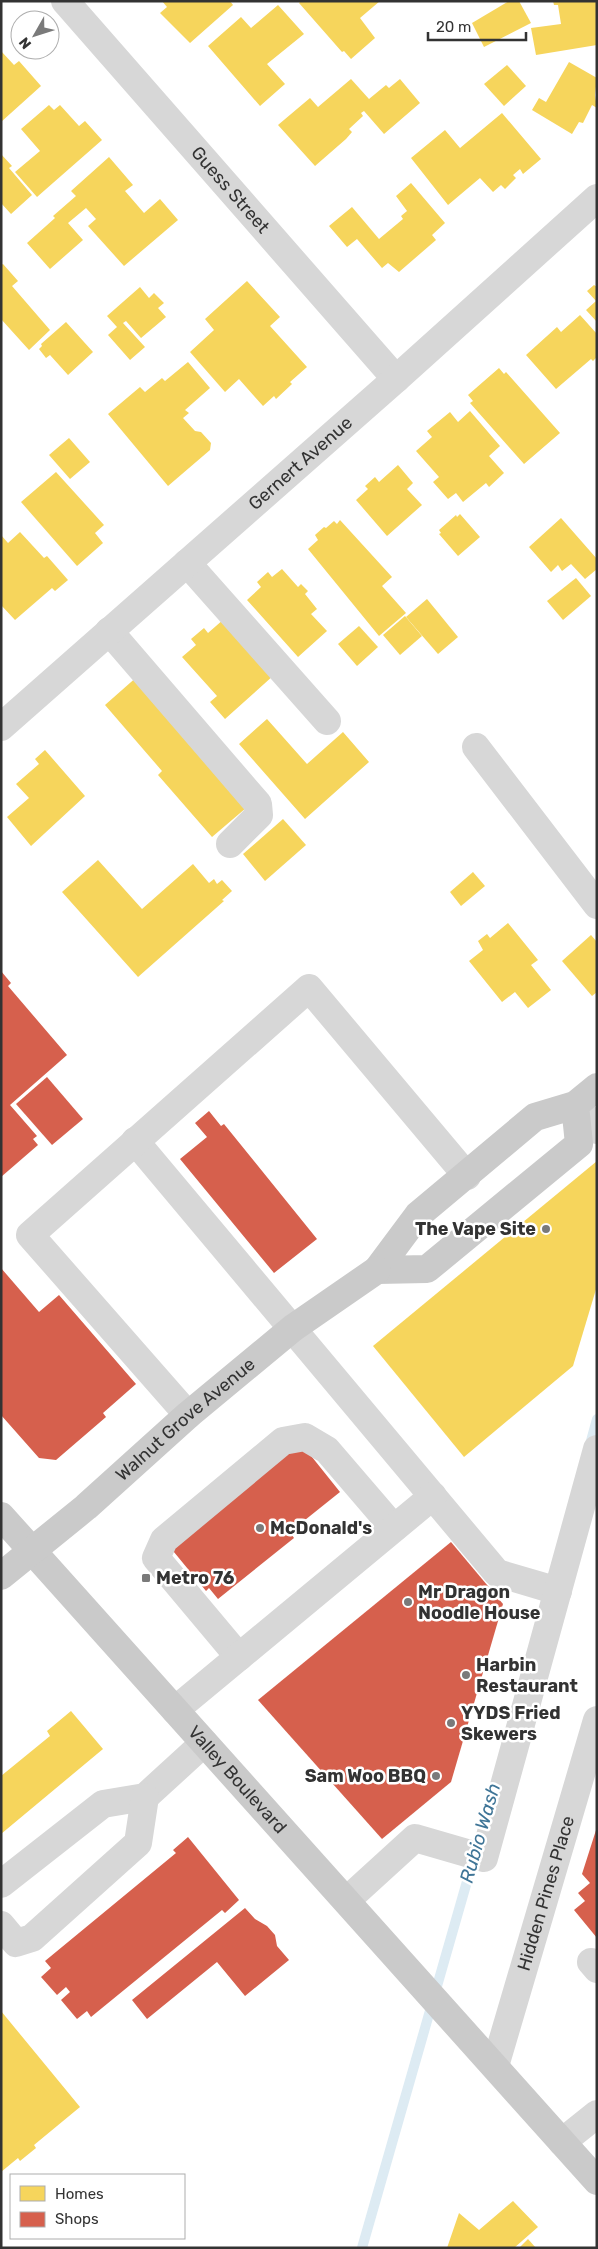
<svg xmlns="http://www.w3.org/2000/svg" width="598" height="2249" viewBox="0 0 598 2249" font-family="Rubik,sans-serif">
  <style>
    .homes { fill: #f6d55c }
    .shops { fill: #d6604d }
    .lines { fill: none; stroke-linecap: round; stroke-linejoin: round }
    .stream { stroke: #ddebf3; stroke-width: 10 }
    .minor { stroke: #d7d7d7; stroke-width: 28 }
    .major { stroke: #cacaca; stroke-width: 28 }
    .poi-dot { fill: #7a7a7a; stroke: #fff; stroke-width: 2 }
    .labels { text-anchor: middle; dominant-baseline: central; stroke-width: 5; stroke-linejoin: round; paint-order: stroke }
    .street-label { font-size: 18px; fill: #333; stroke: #fff }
    .poi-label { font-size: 18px; font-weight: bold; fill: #333; stroke: #fff; text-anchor: start }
    .water-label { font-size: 19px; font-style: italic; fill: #3f7597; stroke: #fff }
  </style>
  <rect width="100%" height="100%" fill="#fff"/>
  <g class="homes">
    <polygon points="162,1 230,1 233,5 190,43 160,13 167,7"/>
    <polygon points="301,1 380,1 360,18 375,38 351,59 344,51 342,52 299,3"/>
    <polygon points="509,1 519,1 531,23 484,47 472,23"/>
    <polygon points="553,1 597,1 597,45 536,55 531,28 561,24 558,5 554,5"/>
    <polygon points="278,5 304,34 267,64 285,84 260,106 208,46 241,17 251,28"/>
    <polygon points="1,51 14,65 19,61 41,86 1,122"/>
    <polygon points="569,62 597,78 595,95 597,108 592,105 583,123 579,122 572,134 532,110 539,98 546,102"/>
    <polygon points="507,65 526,86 504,106 484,84"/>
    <polygon points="351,79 369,99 386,85 389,88 400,79 420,103 384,134 364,111 361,113 363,116 349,129 352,132 346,139 315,166 278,125 310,98 318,107"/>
    <polygon points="49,105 54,110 60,105 79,126 85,121 102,140 37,197 15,172 40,151 21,129"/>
    <polygon points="502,113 541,159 523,174 520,169 513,175 516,178 505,189 501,185 493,192 480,178 448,205 411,158 445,130 460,148"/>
    <polygon points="1,154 12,166 9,168 32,195 11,214 1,203"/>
    <polygon points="109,157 133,185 125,191 144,213 160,199 178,220 124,266 88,226 96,219 86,208 68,223 83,240 50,269 27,243 55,218 53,216 76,196 71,191"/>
    <polygon points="411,183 445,223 432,235 436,240 399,272 388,263 382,268 357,239 347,247 329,226 352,207 379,239 403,219 401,216 407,211 396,196"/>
    <polygon points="3,264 18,281 12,286 50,330 29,350 1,319 1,265"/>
    <polygon points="247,281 280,317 270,326 307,367 290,382 292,384 276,399 274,396 263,406 239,379 225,392 190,352 214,330 205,319"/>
    <polygon points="594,285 597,287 597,322 586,310 596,301 587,291"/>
    <polygon points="140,287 149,298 154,293 164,303 158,308 166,317 141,338 126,321 123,323 145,347 130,360 108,335 117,327 107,316"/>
    <polygon points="580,315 597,334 597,357 593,361 591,359 556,389 526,355 557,327 561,332"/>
    <polygon points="66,322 93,352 68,375 50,355 46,358 39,349 42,346 41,344"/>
    <polygon points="188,362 210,388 185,410 189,413 183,418 195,431 201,432 211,443 210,450 168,486 108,414 140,387 145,392 162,378 165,381"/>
    <polygon points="499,368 504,374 506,372 560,433 524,464 470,403 473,401 468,395"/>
    <polygon points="470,411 500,446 489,456 504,473 489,487 486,483 463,502 456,493 448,499 433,482 439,477 416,451 432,437 427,431 450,412 458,422"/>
    <polygon points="69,438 90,462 70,479 49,455"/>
    <polygon points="398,465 413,483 407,489 422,505 387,536 356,500 368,489 365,486 375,477 379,482"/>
    <polygon points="56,472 104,525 95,533 103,543 77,566 21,502"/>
    <polygon points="460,514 480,537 458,556 439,534 441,533 439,530 456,515 457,517"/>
    <polygon points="561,518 597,559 597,569 585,579 571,564 562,571 558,565 551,572 529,547"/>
    <polygon points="340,520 392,577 382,586 406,613 379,636 308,549 318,540 315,535 324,527 326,528 334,521 337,524"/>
    <polygon points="20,532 44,558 47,556 68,580 55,591 52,588 15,620 1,605 1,535 8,543"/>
    <polygon points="282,569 298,587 301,584 308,591 305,594 317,609 311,614 327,631 298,657 247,600 261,587 257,582 268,572 272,577"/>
    <polygon points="576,578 591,596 563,620 547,601"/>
    <polygon points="427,599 458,637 438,654 406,617"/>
    <polygon points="405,616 422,636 400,655 383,635"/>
    <polygon points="224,619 274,675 225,719 210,702 217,696 182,657 196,645 191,639 204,628 208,633"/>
    <polygon points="359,626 378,647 357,666 338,644"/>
    <polygon points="139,675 246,808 212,837 158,775 162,771 105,705"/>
    <polygon points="267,719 307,764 343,732 369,762 305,819 239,744"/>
    <polygon points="45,750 85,796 31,846 7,817 29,798 16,784 39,764 35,759"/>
    <polygon points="283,819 306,845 265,881 243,854"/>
    <polygon points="98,860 142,909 193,864 209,883 214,879 217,884 222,880 232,891 222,900 224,901 138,977 62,892"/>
    <polygon points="473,872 485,886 461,906 450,892"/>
    <polygon points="508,923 538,960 531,965 551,990 528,1008 515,992 502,1002 469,961 483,950 478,941 487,934 490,938"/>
    <polygon points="591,935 597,942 597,992 592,996 562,961"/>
    <polygon points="597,1161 597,1286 573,1366 464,1457 373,1346"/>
    <polygon points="71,1711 103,1749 1,1834 1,1776 50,1736 47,1731"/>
    <polygon points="1,2011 80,2107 34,2145 36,2148 20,2161 18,2158 1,2172"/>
    <polygon points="513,2201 538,2227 514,2248 447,2248 459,2213 479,2230"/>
    <polygon points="528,2239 536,2248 519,2248"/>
  </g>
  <g class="shops">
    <polygon points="1,971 11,983 8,986 67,1055 10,1105 37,1136 33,1139 38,1145 1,1177"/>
    <polygon points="47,1077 83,1119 52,1145 16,1104"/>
    <polygon points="209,1111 221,1126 224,1124 317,1239 274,1273 180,1159 207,1137 195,1123"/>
    <polygon points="1,1268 39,1312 59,1295 136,1384 103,1413 106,1417 56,1460 39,1458 1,1415"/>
    <polygon points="309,1447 308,1452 340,1492 290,1532 294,1538 218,1599 209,1588 206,1591 169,1546 287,1449"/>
    <polygon points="451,1542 503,1604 451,1782 382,1839 258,1700"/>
    <polygon points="597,1827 597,1938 574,1910 585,1901 578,1893 590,1883 582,1874"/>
    <polygon points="188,1837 239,1900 225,1913 222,1910 91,2017 87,2011 77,2019 61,2000 70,1992 66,1987 57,1995 41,1977 51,1968 45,1961 176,1853 173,1850"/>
    <polygon points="245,1908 255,1919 267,1926 275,1935 277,1946 289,1960 245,1996 217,1962 147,2019 132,2000"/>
  </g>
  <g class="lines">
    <g class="stream">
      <polyline points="589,1448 597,1419"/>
      <polyline points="362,2248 474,1857"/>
    </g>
    <g class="minor">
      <path id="s1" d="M65 1 396 379"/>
      <polyline points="187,563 327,721"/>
      <polyline points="109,631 258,804 259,815 230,844"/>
      <path id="s2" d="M1 727 396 379 597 198"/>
      <polyline points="476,747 597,905"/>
      <polyline points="575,1105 597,1130"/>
      <polyline points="135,1141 497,1573 558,1591"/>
      <polyline points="188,1415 30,1235 309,988 467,1176"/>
      <polyline points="239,1657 156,1558 164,1540 283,1441 305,1437 327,1450 394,1528"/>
      <polyline points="175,1710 433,1496"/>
      <polyline points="1,1884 103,1804 145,1797 204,1743"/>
      <polyline points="347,1900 415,1838 484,1858 597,1449"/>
      <polyline points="1,1925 16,1943 32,1938 138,1843 145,1797"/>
      <polyline points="591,1962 597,1969"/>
      <path id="s3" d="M495 2066 597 1720"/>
      <polyline points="562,2142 597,2114"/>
    </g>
    <g class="major">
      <polyline points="575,1105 579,1144 427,1269 377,1270 418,1215 535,1117 575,1105 597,1087"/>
      <path id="s4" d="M1 1516 597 2181"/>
      <path id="s5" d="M1 1576 86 1507 188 1415 293 1328 377 1270"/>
    </g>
  </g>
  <g class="poi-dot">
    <circle cx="546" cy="1229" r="5"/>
    <circle cx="260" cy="1528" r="5"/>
    <rect x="141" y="1573" width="10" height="10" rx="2.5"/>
    <circle cx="408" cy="1602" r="5"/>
    <circle cx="466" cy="1675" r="5"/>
    <circle cx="451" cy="1723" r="5"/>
    <circle cx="436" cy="1776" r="5"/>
  </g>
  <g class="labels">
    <g class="street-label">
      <text stroke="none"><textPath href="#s1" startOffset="251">Guess Street</textPath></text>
      <text stroke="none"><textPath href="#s2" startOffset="399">Gernert Avenue</textPath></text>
      <text stroke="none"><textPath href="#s5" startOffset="242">Walnut Grove Avenue</textPath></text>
      <text stroke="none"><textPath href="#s4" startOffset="354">Valley Boulevard</textPath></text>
      <text stroke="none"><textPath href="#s3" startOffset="180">Hidden Pines Place</textPath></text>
    </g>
    <g class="poi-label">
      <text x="536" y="1229" text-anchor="end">The Vape Site</text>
      <text x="270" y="1528">McDonald's</text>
      <text x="156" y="1578">Metro 76</text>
      <text x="418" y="1592">Mr Dragon<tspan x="418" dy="21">Noodle House</tspan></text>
      <text x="476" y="1665">Harbin<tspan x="476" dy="21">Restaurant</tspan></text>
      <text x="461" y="1713">YYDS Fried<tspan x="461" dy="21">Skewers</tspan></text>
      <text x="426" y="1776" text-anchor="end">Sam Woo BBQ</text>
    </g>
    <g class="water-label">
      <text transform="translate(480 1833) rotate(-74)">Rubio Wash</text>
    </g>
  </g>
  <rect width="598" height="2249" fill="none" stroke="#333333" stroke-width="5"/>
  <rect x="10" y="2174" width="175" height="65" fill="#ffffff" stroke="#adadad"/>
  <rect x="20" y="2186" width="25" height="15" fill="#f6d55c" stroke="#adadad"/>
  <text x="55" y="2199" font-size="15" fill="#333333">Homes</text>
  <rect x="20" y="2212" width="25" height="15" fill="#d6604d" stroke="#adadad"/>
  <text x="55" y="2224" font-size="15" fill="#333333">Shops</text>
  <g transform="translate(35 35) rotate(231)"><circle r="24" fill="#ffffff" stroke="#adadad"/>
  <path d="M0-4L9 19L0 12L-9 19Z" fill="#7a7a7a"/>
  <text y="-8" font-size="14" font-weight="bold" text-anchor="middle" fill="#333333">N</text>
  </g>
  <path d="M428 32v8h98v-8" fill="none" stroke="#333333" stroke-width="2.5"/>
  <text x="436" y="32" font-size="15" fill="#333333" stroke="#ffffff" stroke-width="4" paint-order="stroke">20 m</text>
</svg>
